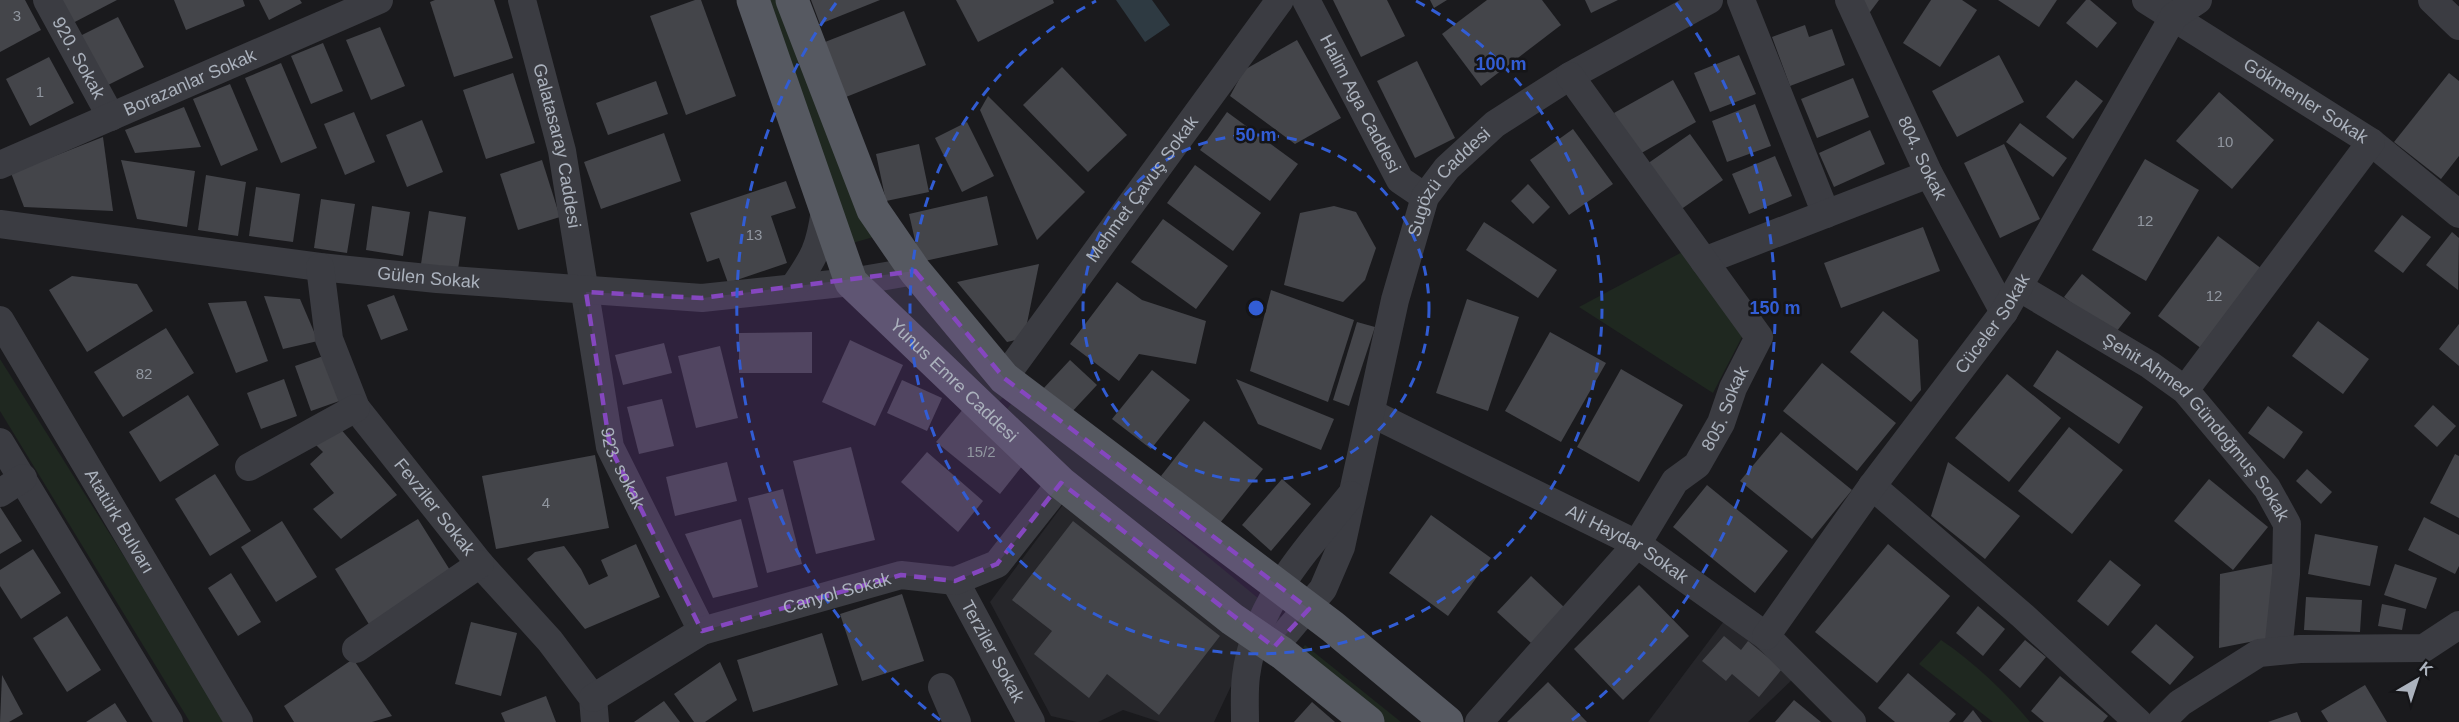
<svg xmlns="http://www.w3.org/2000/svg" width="2459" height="722" viewBox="0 0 2459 722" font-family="Arial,sans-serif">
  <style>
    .built { fill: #26262a }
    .green { fill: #1f2820 }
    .water { fill: #2e3a42 }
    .building { fill: #44454a }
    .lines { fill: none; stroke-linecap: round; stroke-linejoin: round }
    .minor { stroke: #3b3c42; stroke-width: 28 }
    .major { stroke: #565961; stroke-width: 33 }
    .marked { fill: #8547bf; fill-opacity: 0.2; stroke: #8547bf; stroke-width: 4.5; stroke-dasharray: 12 8; stroke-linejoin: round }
    .ring { fill: none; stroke: #325dd4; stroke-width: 3; stroke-dasharray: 10 8 }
    .labels { text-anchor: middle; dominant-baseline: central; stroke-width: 5; stroke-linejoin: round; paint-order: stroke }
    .number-label { font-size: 15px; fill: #9197a0 }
    .street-label { font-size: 18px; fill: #abb2bd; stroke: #151518 }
    .centre { fill: #325dd4; stroke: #151518; stroke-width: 3 }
    .ring-label { font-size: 18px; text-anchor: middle; font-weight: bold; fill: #325dd4; stroke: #151518; stroke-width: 5; stroke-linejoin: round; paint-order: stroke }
  </style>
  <rect width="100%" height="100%" fill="#1a1a1d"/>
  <g class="built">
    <polygon points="1065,502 1249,648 1214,722 1160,722 1123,710 1098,722 1077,722 1051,716 990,602"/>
    <polygon points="1724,621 1796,676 1748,722 1648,722"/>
  </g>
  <g class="green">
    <polygon points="765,0 778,0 877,236 849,244"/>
    <polygon points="1686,250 1744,333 1713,393 1579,307"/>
    <polygon points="912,279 1008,392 993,408 866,287"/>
    <polygon points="0,359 228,722 190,722 0,411"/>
    <polygon points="1016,398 1282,618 1267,636 1002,415"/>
    <path d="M1941 640C1975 663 2004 691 2030 722H1993L1919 664Z"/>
    <polygon points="1305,645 1401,722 1381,722 1298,655"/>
  </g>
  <polygon class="water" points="1116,0 1152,0 1170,25 1145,42"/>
  <g class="building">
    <polygon points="0,0 25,0 41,30 0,52"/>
    <polygon points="56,0 117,0 69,25"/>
    <polygon points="174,0 243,0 245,6 186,30"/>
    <polygon points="259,0 300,0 302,3 269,20"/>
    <polygon points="435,0 494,0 513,58 454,77 430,2"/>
    <polygon points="695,0 701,0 736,96 686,115 650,16"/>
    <polygon points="811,0 880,0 820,24"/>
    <polygon points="956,0 1053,0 1054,3 978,42"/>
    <polygon points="1333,0 1387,0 1405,36 1361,57"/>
    <polygon points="1430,0 1447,0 1434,8"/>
    <polygon points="1487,0 1542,0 1561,25 1481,86 1442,34"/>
    <polygon points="1585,0 1618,0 1591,13"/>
    <polygon points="1857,0 1879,0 1867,16"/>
    <polygon points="1931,0 1962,0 1977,10 1940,67 1903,43"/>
    <polygon points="1998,0 2057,0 2039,27"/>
    <polygon points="2086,0 2090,0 2117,23 2097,48 2066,23"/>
    <polygon points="904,11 926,65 846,97 825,42"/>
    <polygon points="118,17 144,67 106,86 80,36"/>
    <polygon points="1805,25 1809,37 1832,29 1845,65 1790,86 1772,37"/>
    <polygon points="380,27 405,86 371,100 346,40"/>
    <polygon points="1297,40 1341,118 1295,144 1230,96 1244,70"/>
    <polygon points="323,43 343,91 311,104 291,56"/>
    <polygon points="1739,55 1756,94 1710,112 1694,73"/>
    <polygon points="1999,55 2024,102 1957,137 1932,91"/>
    <polygon points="49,57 74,103 30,126 6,79"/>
    <polygon points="1417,61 1455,138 1415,158 1377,81"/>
    <polygon points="281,63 317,148 281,163 245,78"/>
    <polygon points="1062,67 1127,135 1088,172 1023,105"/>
    <polygon points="513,73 535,143 486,159 463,90"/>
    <polygon points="2449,73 2459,81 2459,156 2441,179 2394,142"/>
    <polygon points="1853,78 1869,117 1817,138 1801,99"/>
    <polygon points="1673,80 1696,122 1638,155 1614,113"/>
    <polygon points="2076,80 2103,101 2073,139 2046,117"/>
    <polygon points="656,81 668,114 608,135 596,103"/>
    <polygon points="230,84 258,150 221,166 193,99"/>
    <polygon points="2219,92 2274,140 2232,189 2176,141"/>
    <polygon points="988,96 1085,192 1037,240 980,110"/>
    <polygon points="1755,104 1771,146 1727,162 1712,121"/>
    <polygon points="184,107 201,147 135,153 125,130"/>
    <polygon points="354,112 375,162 345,175 324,124"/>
    <polygon points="1227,112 1298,164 1270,201 1200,150"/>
    <polygon points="422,120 443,172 407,187 386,135"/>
    <polygon points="967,122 994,176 962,192 935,138"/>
    <polygon points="2020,123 2067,158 2053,177 2006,142"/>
    <polygon points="1573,129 1613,184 1569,215 1530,160"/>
    <polygon points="1870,130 1885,164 1834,187 1819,153"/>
    <polygon points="664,133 681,181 601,209 584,162"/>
    <polygon points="1690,134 1723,180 1680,210 1647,164"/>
    <polygon points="103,137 113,211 24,207 11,173"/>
    <polygon points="919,144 929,192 886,201 876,154"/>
    <polygon points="2004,144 2040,219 2000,238 1964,163"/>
    <polygon points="1775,156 1792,196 1749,214 1732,174"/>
    <polygon points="2145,159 2199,190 2146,281 2092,250"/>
    <polygon points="121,160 195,171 187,227 137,219"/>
    <polygon points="542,160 560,217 518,230 500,174"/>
    <polygon points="1195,165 1261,213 1233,251 1167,203"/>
    <polygon points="206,175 246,182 238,236 198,230"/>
    <polygon points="786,181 796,208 771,216 787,263 728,283 719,258 707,262 690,213"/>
    <polygon points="1528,184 1550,207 1533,224 1511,201"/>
    <polygon points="256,187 300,194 293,242 249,236"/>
    <polygon points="987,196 998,245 920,262 909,214"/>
    <polygon points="321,199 355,204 347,253 314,248"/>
    <polygon points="372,206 410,212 403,256 366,250"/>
    <polygon points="1334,206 1356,212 1376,248 1365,280 1343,302 1284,285 1300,213"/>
    <polygon points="429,211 466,217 458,269 421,264"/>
    <polygon points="2402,215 2431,237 2403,273 2374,251"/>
    <polygon points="1163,219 1228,266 1196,309 1131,262"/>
    <polygon points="1484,222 1557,270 1538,298 1466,250"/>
    <polygon points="1923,227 1940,271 1841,308 1824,263"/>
    <polygon points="2452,232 2459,238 2458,290 2426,265"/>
    <polygon points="2218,236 2270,275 2210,355 2158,316"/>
    <polygon points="1039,264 1024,338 1007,342 957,282"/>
    <polygon points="2082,274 2131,313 2113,336 2064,297"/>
    <polygon points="72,276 137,284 153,311 87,352 49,290"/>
    <polygon points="1117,282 1142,300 1206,321 1196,364 1139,354 1119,381 1070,344"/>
    <polygon points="1271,290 1354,320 1328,402 1250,371"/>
    <polygon points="394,295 408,330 381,340 367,305"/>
    <polygon points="264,296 300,299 318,341 283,349"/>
    <polygon points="1467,299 1519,317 1488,411 1436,393"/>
    <polygon points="246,301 268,361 236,373 208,303"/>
    <polygon points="1883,311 1918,340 1921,390 1911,402 1850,352"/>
    <polygon points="2318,321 2369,359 2343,394 2292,356"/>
    <polygon points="1357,322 1375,327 1349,406 1333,400"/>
    <polygon points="2459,324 2459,366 2439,349"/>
    <polygon points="166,328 194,373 123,417 94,372"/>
    <polygon points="812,332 812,373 739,373 739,333"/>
    <polygon points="1550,332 1606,363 1561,442 1505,411"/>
    <polygon points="850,340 903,365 875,426 822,402"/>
    <polygon points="664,343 672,373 623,385 615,355"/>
    <polygon points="720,346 738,418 696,428 678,356"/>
    <polygon points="2057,350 2143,407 2119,444 2033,386"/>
    <polygon points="329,354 345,399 311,411 295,366"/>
    <polygon points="1070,360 1097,385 1069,415 1042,390"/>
    <polygon points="1822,363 1896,423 1857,471 1783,411"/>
    <polygon points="1621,369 1683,405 1639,482 1577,447"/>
    <polygon points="1152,370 1190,400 1151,449 1112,419"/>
    <polygon points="2007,374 2061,418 2009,482 1955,438"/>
    <polygon points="284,379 297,416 261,429 247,393"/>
    <polygon points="1236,379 1334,419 1321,450 1258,424"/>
    <polygon points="902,380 942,398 927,431 887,413"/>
    <polygon points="188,395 219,445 160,482 129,432"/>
    <polygon points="662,399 674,446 639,454 627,407"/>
    <polygon points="2433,405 2456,426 2437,447 2414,426"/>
    <polygon points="2268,406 2303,432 2284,459 2248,433"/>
    <polygon points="964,408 1027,460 1000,494 936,442"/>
    <polygon points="1204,421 1263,469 1220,523 1161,476"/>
    <polygon points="339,427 397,495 341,539 313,509 334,493 310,464 323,452 315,444"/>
    <polygon points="2069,427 2123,470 2072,534 2018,491"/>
    <polygon points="1781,432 1852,490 1812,539 1740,481"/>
    <polygon points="851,447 875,540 816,554 793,461"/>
    <polygon points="927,452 983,501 958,532 901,482"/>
    <polygon points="2455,454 2459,456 2459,518 2430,503"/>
    <polygon points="595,455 609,528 496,549 482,476"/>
    <polygon points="727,462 737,501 675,516 666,477"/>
    <polygon points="1948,462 2020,516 1985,559 1931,516"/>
    <polygon points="2307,469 2332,492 2321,504 2296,481"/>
    <polygon points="215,474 251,531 210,556 175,499"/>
    <polygon points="1282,479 1311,504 1271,551 1242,525"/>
    <polygon points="2209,479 2268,527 2233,570 2174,521"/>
    <polygon points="1707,485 1788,551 1755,593 1673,527"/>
    <polygon points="783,489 802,564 767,573 748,498"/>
    <polygon points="0,507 22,541 0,554"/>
    <polygon points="1431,515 1491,558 1448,616 1389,573"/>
    <polygon points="2424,517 2459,535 2459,566 2455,574 2408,550"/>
    <polygon points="418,519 453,575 370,626 335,569"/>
    <polygon points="741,519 758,587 713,598 685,534"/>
    <polygon points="282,521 317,577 276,602 241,547"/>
    <polygon points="1073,521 1220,636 1159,715 1107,674 1089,698 1034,654 1052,631 1012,600"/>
    <polygon points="2315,534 2378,546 2370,586 2308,574"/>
    <polygon points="636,544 660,597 585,629 527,559 535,552 564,546 581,569 589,585 608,576 601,560"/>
    <polygon points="1888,544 1950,596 1877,683 1815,632"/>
    <polygon points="33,549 61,593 21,619 0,586 0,570"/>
    <polygon points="2110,560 2141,585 2108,626 2077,601"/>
    <polygon points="2276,563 2275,637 2219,648 2220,574"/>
    <polygon points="2395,564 2437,578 2426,609 2384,595"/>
    <polygon points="231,573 261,622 238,636 208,588"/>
    <polygon points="1531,576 1565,608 1531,643 1497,612"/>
    <polygon points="1639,585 1689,636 1623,700 1574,649"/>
    <polygon points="902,594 924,661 862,681 840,614"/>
    <polygon points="2306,597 2362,600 2360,632 2304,630"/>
    <polygon points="2382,604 2406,609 2402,630 2378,626"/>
    <polygon points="1978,606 2005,629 1983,656 1956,633"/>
    <polygon points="67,616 101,670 67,692 33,638"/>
    <polygon points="471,622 517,633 501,696 455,684"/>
    <polygon points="2156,624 2194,657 2170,685 2131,652"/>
    <polygon points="822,633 838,685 753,712 737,660"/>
    <polygon points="1724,636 1741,650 1748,641 1782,669 1759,697 1732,674 1726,681 1702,661"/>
    <polygon points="2025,640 2046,657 2020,688 1999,670"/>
    <polygon points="353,659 392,716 372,722 294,722 284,706"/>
    <polygon points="720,662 737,700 705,722 694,722 674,694"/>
    <polygon points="1908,673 1956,714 1949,722 1895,722 1878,708"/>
    <polygon points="2,675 23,714 9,722 0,722"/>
    <polygon points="2060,676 2108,716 2103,722 2044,722 2031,711"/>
    <polygon points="1548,682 1587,722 1507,722"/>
    <polygon points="2365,685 2387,722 2328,722 2321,711"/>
    <polygon points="546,696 556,722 505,722 501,713"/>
    <polygon points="1794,700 1821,722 1775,722"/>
    <polygon points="664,701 680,722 634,722"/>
    <polygon points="1312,702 1335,722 1294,722"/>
    <polygon points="115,703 127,722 86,722"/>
    <polygon points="1973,710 1982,722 1963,722"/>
    <polygon points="2297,712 2301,722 2268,722"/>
  </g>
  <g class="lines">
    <g class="minor">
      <path id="s1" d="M47 0 111 117"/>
      <path id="s2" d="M522 0 562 151 610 447 702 631"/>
      <path id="s3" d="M1306 0 1400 180 1425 197"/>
      <polyline points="1741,0 1826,214"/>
      <path id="s4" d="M1849 0 1929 174 2004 312"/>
      <path id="s5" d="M2146 0 2371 142 2459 214"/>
      <polyline points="2432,0 2459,26"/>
      <path id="s6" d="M0 165 379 0"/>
      <path id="s7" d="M0 224 320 267 437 279 702 298 851 282 915 271"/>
      <polyline points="1704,261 1929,174"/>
      <path id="s8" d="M320 267 329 339 356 408 480 564 550 641 593 698 595 722"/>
      <path d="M793 288C814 258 820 247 825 210"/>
      <path id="s9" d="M2020 288 2150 365 2185 390 2267 488 2287 524 2286 574 2278 651"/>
      <path id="s10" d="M0 320 239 722"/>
      <path id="s11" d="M1004 378 1280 0"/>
      <polyline points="2185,390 2371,142"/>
      <path id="s12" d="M1371 413 1637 544 1766 636 1852 722"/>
      <polyline points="0,442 169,722"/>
      <polyline points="249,467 356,408"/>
      <polyline points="1872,486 2023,616 2138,722"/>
      <polyline points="0,493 23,478"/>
      <path id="s13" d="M955 581 1031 722"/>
      <path id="s14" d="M1766 636 1872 486 2004 312 2174 16 2198 0"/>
      <path id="s15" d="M1274 647 1323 589 1341 547 1395 300 1425 197 1447 168 1495 124 1570 76 1709 0"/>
      <polyline points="356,649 480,564"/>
      <polyline points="942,687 957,722"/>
      <path id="s16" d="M593 698 702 631 901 575 955 581 997 564 1061 483"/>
      <path d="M1245 722C1245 707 1244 691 1246 676 1255 603 1307 549 1351 495"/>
      <path id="s17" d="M1479 722 1637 544 1675 481 1697 465 1721 423 1733 388 1759 337 1570 76"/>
      <polyline points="2161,722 2180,703 2259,653 2300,649 2424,648 2459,625"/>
    </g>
    <g class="major">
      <path id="s18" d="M753 0 851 282 1061 483 1232 619 1282 653 1368 722"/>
      <polyline points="792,0 873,210 915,271 1004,378 1333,627 1447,722"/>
    </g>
  </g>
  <path class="marked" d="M915 271 1004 378 1309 609 1274 647 1061 483 997 564 955 581 901 575 702 631 610 447 586 292 702 298Z"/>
  <g class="ring">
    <circle cx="1256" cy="308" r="173"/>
    <path d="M1416 1A346 346 0 1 1 1096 1"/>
    <path d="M940 720A519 519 0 0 1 836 3M1676 3A519 519 0 0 1 1572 720"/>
  </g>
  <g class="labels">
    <g class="number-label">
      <text x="17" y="15">3</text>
      <text x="40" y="91">1</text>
      <text x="2225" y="141">10</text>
      <text x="2145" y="220">12</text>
      <text x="754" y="234">13</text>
      <text x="2214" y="295">12</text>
      <text x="144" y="373">82</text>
      <text x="981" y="451">15/2</text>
      <text x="546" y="502">4</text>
    </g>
    <g class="street-label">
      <text stroke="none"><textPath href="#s1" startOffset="66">920. Sokak</textPath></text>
      <text stroke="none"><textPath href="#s6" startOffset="207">Borazanlar Sokak</textPath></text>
      <text stroke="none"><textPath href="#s5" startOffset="189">Gökmenler Sokak</textPath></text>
      <text stroke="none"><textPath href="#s3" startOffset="117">Halim Aga Caddesi</textPath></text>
      <text stroke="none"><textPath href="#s2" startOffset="150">Galatasaray Caddesi</textPath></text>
      <text stroke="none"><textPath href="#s4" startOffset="174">804. Sokak</textPath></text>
      <text stroke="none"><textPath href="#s15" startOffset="507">Sugözü Caddesi</textPath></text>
      <text stroke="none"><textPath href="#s11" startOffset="234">Mehmet Çavuş Sokak</textPath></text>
      <text stroke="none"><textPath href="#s7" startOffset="432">Gülen Sokak</textPath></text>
      <text stroke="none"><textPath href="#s14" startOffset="386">Cüceler Sokak</textPath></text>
      <text stroke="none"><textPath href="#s18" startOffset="441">Yunus Emre Caddesi</textPath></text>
      <text stroke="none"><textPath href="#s17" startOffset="402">805. Sokak</textPath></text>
      <text stroke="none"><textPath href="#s9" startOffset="228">Şehit Ahmed Gündoğmuş Sokak</textPath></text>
      <text stroke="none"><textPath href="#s2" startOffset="480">923. sokak</textPath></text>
      <text stroke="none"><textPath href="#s8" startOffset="273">Fevziler Sokak</textPath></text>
      <text stroke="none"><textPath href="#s10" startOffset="234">Atatürk Bulvarı</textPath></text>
      <text stroke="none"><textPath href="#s12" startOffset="288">Ali Haydar Sokak</textPath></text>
      <text stroke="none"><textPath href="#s16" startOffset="268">Canyol Sokak</textPath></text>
      <text stroke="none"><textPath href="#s13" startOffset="80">Terziler Sokak</textPath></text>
    </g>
  </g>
  <circle cx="1256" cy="308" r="9" class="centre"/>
  <g class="ring-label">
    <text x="1501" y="70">100 m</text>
    <text x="1256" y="141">50 m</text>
    <text x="1775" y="314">150 m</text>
  </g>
  <g transform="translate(2417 680) rotate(39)" stroke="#151518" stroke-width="4.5" paint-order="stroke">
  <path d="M0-4.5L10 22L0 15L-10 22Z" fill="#abb2bd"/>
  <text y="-9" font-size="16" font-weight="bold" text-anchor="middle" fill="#abb2bd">K</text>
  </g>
</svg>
